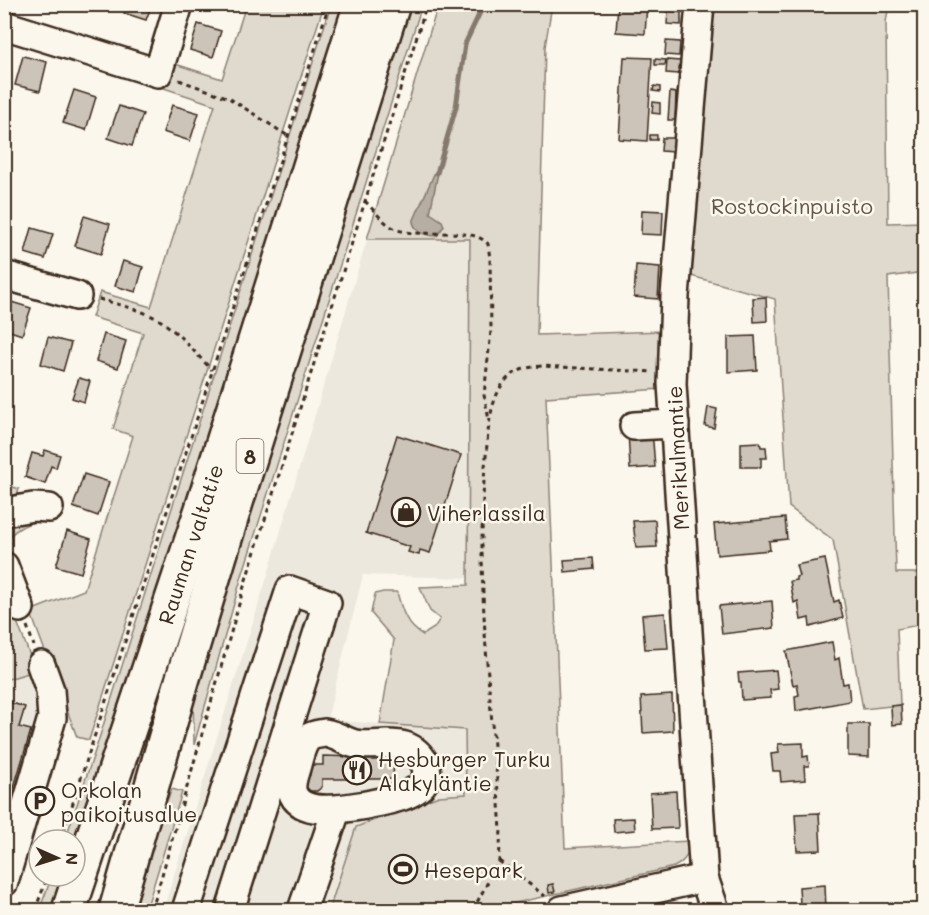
<svg xmlns="http://www.w3.org/2000/svg" width="929" height="915" viewBox="0 0 929 915" font-family="Mali,sans-serif">
  <style>
    .built { fill: #ede8dd }
    .green { fill: #dfd9ce; stroke: #8d8276; stroke-width: 1.5 }
    .water { fill: #b6aea2; stroke: #85796d; stroke-width: 1.5 }
    .lines { fill: none; stroke-linecap: round; stroke-linejoin: round }
    .stream { stroke: #85796d; stroke-width: 5 }
    .building { fill: #ccc4b9; stroke: #3b2a1e; stroke-width: 1.5 }
    .minor-casing { stroke: #3b2a1e; stroke-width: 32 }
    .highway-casing { stroke: #3b2a1e; stroke-width: 38 }
    .path { stroke: #3b2a1e; stroke-width: 3; stroke-dasharray: 4.5 4.5; stroke-linecap: butt }
    .minor { stroke: #fbf7ec; stroke-width: 27 }
    .highway { stroke: #fbf7ec; stroke-width: 33 }
    .labels { text-anchor: middle; dominant-baseline: central; stroke-width: 5; stroke-linejoin: round; paint-order: stroke }
    .shield { fill: #fbf7ec; stroke: #75685c; stroke-width: 1.5 }
    .shield-label { font-size: 20px; font-weight: bold; fill: #3b2a1e }
    .park-label { font-size: 21px; fill: #64564a; stroke: #fbf7ec }
    .street-label { font-size: 21px; fill: #3b2a1e; stroke: #fbf7ec }
    .poi-label { font-size: 21px; fill: #3b2a1e; stroke: #fbf7ec; text-anchor: start }
  </style>
  <rect width="100%" height="100%" fill="#fbf7ec"/>
  <filter id="ink" filterUnits="userSpaceOnUse"><feTurbulence type="fractalNoise" baseFrequency=".0167" numOctaves="2"/><feDisplacementMap in="SourceGraphic" scale="12" xChannelSelector="R" yChannelSelector="G"/><feConvolveMatrix kernelMatrix="1 2 1 2 8 2 1 2 1" color-interpolation-filters="sRGB"/></filter>
  <g filter="url(#ink)">
    <g class="built">
      <polygon points="367,239 470,239 468,578 363,575 327,720 465,730 466,794 439,796 330,910 163,910 268,574"/>
      <polygon points="19,649 38,699 39,718 5,827 5,654"/>
    </g>
    <g class="green">
      <polygon points="246,5 324,5 89,740 77,737 30,611 84,590 133,436 113,429 143,333 92,317 100,292 151,307 215,105 164,88 172,63 222,79"/>
      <polygon points="331,5 346,5 129,687 75,840 65,840 97,745"/>
      <polygon points="408,5 422,5 241,579 194,745 193,694"/>
      <path d="M438 5H552L545 47 537 335 664 331 661 389 546 397 565 848 689 841C689 854 686 861 674 867L484 910H329L356 827 439 796 466 794 465 730 380 724 394 640 371 613 375 594 383 592H397C402 611 406 625 423 635L434 628 440 619 430 611 420 587 468 585 470 239H367Z"/>
      <polygon points="711,5 889,5 886,22 888,223 924,222 924,272 888,277 896,573 924,573 924,624 897,629 900,705 863,709 833,540 789,507 775,299 691,276"/>
      <polygon points="4,484 19,489 15,502 4,506"/>
      <path d="M52 516C36 522 11 526 6 544L5 543V523Z"/>
      <polygon points="4,588 34,666 28,673 5,680"/>
      <polygon points="172,789 182,792 146,910 126,910 142,860"/>
      <polygon points="52,876 71,876 59,910 47,910 40,908"/>
    </g>
    <path class="water" d="M435 172 438 173 430 213 442 221 444 226 437 236C426 235 416 234 413 222Z"/>
    <g class="lines">
      <polyline class="stream" points="437,173 456,107 465,44 484,4"/>
    </g>
    <g class="building">
      <polygon points="34,4 51,4 50,9"/>
      <polygon points="127,4 152,4 146,20 124,13"/>
      <polygon points="618,4 647,4 645,34 616,32"/>
      <polygon points="668,11 681,12 681,25 667,24"/>
      <polygon points="198,24 221,31 213,57 190,50"/>
      <polygon points="666,41 680,42 679,56 665,55"/>
      <polygon points="23,56 47,62 40,91 15,85"/>
      <polygon points="624,57 652,58 647,141 619,139"/>
      <polygon points="655,59 666,60 665,65 655,65"/>
      <polygon points="667,60 680,61 679,74 666,73"/>
      <polygon points="654,86 660,87 660,92 653,91"/>
      <polygon points="74,90 96,97 86,130 63,123"/>
      <polygon points="670,92 676,93 675,120 668,120"/>
      <polygon points="653,102 660,103 660,114 652,113"/>
      <polygon points="172,105 199,113 190,141 163,132"/>
      <polygon points="119,106 143,114 132,146 108,138"/>
      <rect x="650" y="135" width="7" height="5"/>
      <polygon points="662,138 675,138 674,152 661,151"/>
      <polygon points="642,210 663,211 662,235 641,234"/>
      <polygon points="84,216 110,224 101,254 75,246"/>
      <polygon points="32,228 53,234 45,259 25,253"/>
      <polygon points="123,261 143,267 136,292 115,286"/>
      <polygon points="636,265 660,267 658,299 634,297"/>
      <polygon points="924,275 924,304 921,276"/>
      <polygon points="766,297 767,321 754,322 753,298"/>
      <polygon points="8,301 31,308 22,335 4,329 4,310"/>
      <polygon points="104,334 126,341 118,368 96,361"/>
      <polygon points="755,336 757,370 728,372 728,337"/>
      <polygon points="48,337 71,343 63,371 41,364"/>
      <polygon points="79,378 90,381 84,402 72,398"/>
      <polygon points="708,407 717,409 714,428 705,426"/>
      <polygon points="652,430 655,467 630,469 628,431"/>
      <polygon points="397,435 461,455 430,553 420,550 419,555 408,552 410,547 366,533"/>
      <polygon points="4,436 11,438 4,457"/>
      <polygon points="760,442 761,447 766,447 767,458 761,458 761,467 741,467 741,443"/>
      <polygon points="45,450 60,455 56,468 51,466 45,484 25,477 32,453 43,456"/>
      <polygon points="84,474 109,482 98,516 73,507"/>
      <polygon points="785,518 787,539 769,541 770,550 717,555 714,524"/>
      <polygon points="655,520 657,547 636,548 633,521"/>
      <polygon points="67,531 91,539 81,573 56,566"/>
      <polygon points="593,558 594,569 565,572 564,560"/>
      <polygon points="825,559 834,602 839,600 843,618 810,627 809,618 801,620 798,601 794,603 790,581 796,580 796,577 799,576 796,565"/>
      <polygon points="772,601 774,628 722,634 719,606"/>
      <polygon points="665,613 668,648 645,649 642,615"/>
      <polygon points="832,642 835,660 839,658 843,684 848,683 850,701 796,711 795,696 799,695 797,684 793,685 786,651"/>
      <polygon points="776,670 778,689 770,690 771,698 742,700 741,682 739,682 738,673"/>
      <polygon points="672,695 673,731 643,733 641,697"/>
      <polygon points="5,701 25,707 19,727 31,730 10,801 4,799"/>
      <polygon points="901,705 902,724 892,725 891,706"/>
      <polygon points="848,724 869,724 869,757 848,756"/>
      <polygon points="803,743 803,757 808,756 809,766 804,766 805,780 781,782 780,771 773,771 771,754 779,753 778,744"/>
      <polygon points="323,756 394,758 393,779 322,779 322,787 317,791 310,791 305,786 305,780 310,775 310,765 323,765"/>
      <polygon points="676,791 678,828 652,829 650,793"/>
      <polygon points="819,813 821,850 797,851 795,814"/>
      <polygon points="634,818 635,830 614,832 613,819"/>
      <polygon points="553,884 555,892 549,893 548,885"/>
      <polygon points="825,885 826,910 797,910 797,904 800,904 799,887"/>
    </g>
    <g class="lines">
      <g class="minor-casing">
        <g id="minor">
          <polyline points="700,4 675,296 672,384 704,878 715,910"/>
          <polyline points="4,25 158,73 179,4"/>
          <polyline points="4,275 77,296"/>
          <polyline points="634,426 675,424"/>
          <polyline points="4,512 33,507 49,508"/>
          <polyline points="4,566 20,608"/>
          <path d="M325 733C338 735 345 742 355 744 371 747 389 741 405 746 414 749 421 756 425 764 437 795 384 801 366 805 348 808 297 818 292 790 291 782 294 775 296 768 299 758 301 745 308 738 313 734 320 734 325 733Z"/>
          <polyline points="4,882 52,718 50,690 41,665"/>
          <polyline points="186,910 290,590 327,603 230,910"/>
          <polyline points="302,910 336,811"/>
          <polyline points="562,910 704,878"/>
        </g>
      </g>
      <g class="highway-casing">
        <g id="highway">
          <polyline points="69,910 204,503 361,4"/>
          <polyline points="116,910 182,681 233,512 393,4"/>
        </g>
      </g>
      <g class="path">
        <polyline points="179,80 229,98 288,136"/>
        <path d="M365 201C374 210 384 224 396 229 420 240 471 224 488 244L490 259 491 331 484 395 489 420"/>
        <path d="M99 299C120 305 143 310 161 321 180 334 196 354 212 370"/>
        <polyline points="27,626 34,646"/>
        <polyline points="61,840 288,136 329,4"/>
        <polyline points="499,861 545,896"/>
        <polyline points="4,906 25,910"/>
        <polyline points="35,910 48,876"/>
        <polyline points="152,910 245,583 427,4"/>
        <path d="M473 910 499 861 501 830C492 705 474 580 486 456 488 432 489 401 505 381 515 370 527 367 542 366L652 372"/>
      </g>
      <use href="#minor" class="minor"/>
      <use href="#highway" class="highway"/>
    </g>
  </g>
  <defs>
    <g id="shop-ring" transform="scale(1.5)"><circle r="9.5" fill="#fbf7ec" stroke="#3b2a1e" stroke-width="1.5"/><path d="M-5-2.5h2.3a2.7 3.5 0 0 1 5.4 0H5L5.5 6h-11ZM-1.5-2.5h3a1.5 2.3 0 0 0-3 0Z" fill="#3b2a1e"/></g>
    <g id="restaurant-ring" transform="scale(1.5)"><circle r="9.5" fill="#fbf7ec" stroke="#3b2a1e" stroke-width="1.5"/><path d="M-5-6h1v4h1v-4h1v4h1v-4h1v5L-1.5 .5V6h-2V.5L-5-1ZM5-6V6H3V1.5H1.5Q1.5-4 5-6Z" fill="#3b2a1e"/></g>
    <g id="parking-ring" transform="scale(1.5)"><circle r="9.5" fill="#fbf7ec" stroke="#3b2a1e" stroke-width="1.5"/><path d="M-3.5-5.5H1a3.5 3.5 0 0 1 0 7H-1V5.5H-3.5ZM-1-3.4V-.6H.8a1.4 1.4 0 0 0 0-2.8Z" fill="#3b2a1e"/></g>
    <g id="stadium-ring" transform="scale(1.5)"><circle r="9.5" fill="#fbf7ec" stroke="#3b2a1e" stroke-width="1.5"/><path d="M0-5a6.5 5 0 1 0 0 10a6.5 5 0 1 0 0-10ZM-3.5-1.8h7v3.6h-7Z" fill="#3b2a1e"/></g>
  </defs>
  <g fill-rule="evenodd">
    <use href="#shop-ring" x="406" y="512"/>
    <use href="#restaurant-ring" x="357" y="770"/>
    <use href="#parking-ring" x="40" y="801"/>
    <use href="#stadium-ring" x="403" y="869"/>
  </g>
  <g class="labels">
    <rect class="shield" x="236.5" y="439" width="27" height="34" rx="4.5"/>
    <g class="shield-label">
      <text x="250" y="456">8</text>
    </g>
    <g class="park-label">
      <text x="792" y="205">Rostockinpuisto</text>
    </g>
    <g class="street-label">
      <text transform="translate(677 458) rotate(-93)">Merikulmantie</text>
      <text transform="translate(190 544) rotate(-72)">Rauman valtatie</text>
    </g>
    <g class="poi-label">
      <text x="427" y="512">Viherlassila</text>
      <text x="378" y="758">Hesburger Turku<tspan x="378" dy="24">Alakyläntie</tspan></text>
      <text x="61" y="789">Orkolan<tspan x="61" dy="24">paikoitusalue</tspan></text>
      <text x="424" y="869">Hesepark</text>
    </g>
  </g>
  <rect width="929" height="915" fill="none" stroke="#fbf7ec" stroke-width="24"/>
  <rect x="12" y="12" width="905" height="891" fill="none" stroke="#3b2a1e" stroke-width="2" filter="url(#ink)"/>
  <g transform="translate(57 858) rotate(93)"><circle r="28" fill="#fbf7ec" stroke="#aea59a" stroke-width="1.5"/>
  <path d="M0-4.5L10 22L0 15L-10 22Z" fill="#3b2a1e"/>
  <text y="-9" font-size="16" font-weight="bold" text-anchor="middle" fill="#3b2a1e">N</text>
  </g>
</svg>
